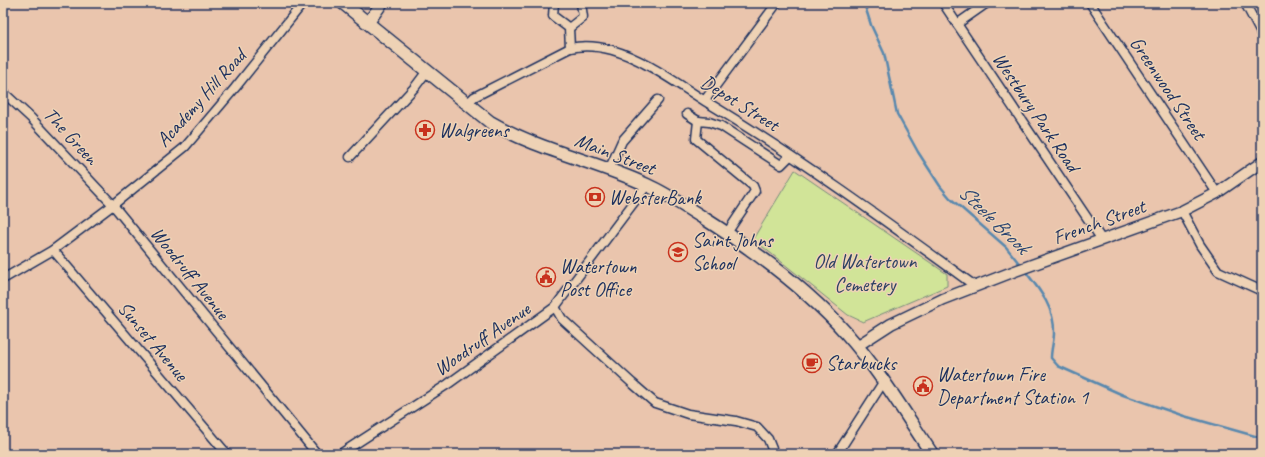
<svg xmlns="http://www.w3.org/2000/svg" width="1265" height="457" viewBox="0 0 1265 457" font-family="Caveat,sans-serif">
  <style>
    .green { fill: #d1e498; stroke: #768a7b }
    .lines { fill: none; stroke-linecap: round; stroke-linejoin: round }
    .stream { stroke: #5988ae; stroke-width: 2.5 }
    .minor-casing { stroke: #1b2f5e; stroke-width: 11 }
    .tertiary-casing { stroke: #1b2f5e; stroke-width: 13 }
    .secondary-casing { stroke: #1b2f5e; stroke-width: 14 }
    .primary-casing { stroke: #1b2f5e; stroke-width: 15 }
    .minor { stroke: #eed2b5; stroke-width: 8 }
    .tertiary { stroke: #eed2b5; stroke-width: 10 }
    .secondary { stroke: #eed2b5; stroke-width: 11 }
    .primary { stroke: #eed2b5; stroke-width: 12 }
    .labels { text-anchor: middle; dominant-baseline: central; stroke-width: 3; stroke-linejoin: round; paint-order: stroke }
    .street-label { font-size: 20px; fill: #1b2f5e; stroke: #eed2b5 }
    .poi-label { font-size: 20px; fill: #1b2f5e; stroke: #eed2b5; text-anchor: start }
    .park-label { font-size: 20px; fill: #2d4164; stroke: #eed2b5 }
    .water-label { font-size: 21px; font-style: italic; fill: #2a4572; stroke: #eed2b5 }
  </style>
  <rect width="100%" height="100%" fill="#eac5ad"/>
  <filter id="ink" filterUnits="userSpaceOnUse"><feTurbulence type="fractalNoise" baseFrequency=".025" numOctaves="2"/><feDisplacementMap in="SourceGraphic" scale="8" xChannelSelector="R" yChannelSelector="G"/><feConvolveMatrix kernelMatrix="1 2 1 2 8 2 1 2 1" color-interpolation-filters="sRGB"/></filter>
  <g filter="url(#ink)">
    <polygon class="green" points="795,170 947,274 947,286 863,322 848,315 753,239"/>
    <g class="lines">
      <g class="stream">
        <polyline points="864,3 871,25 884,53 897,114 918,152 940,186 950,198 1006,247 1022,267"/>
        <path d="M1025 271C1039 289 1055 308 1054 333 1054 341 1051 349 1051 358L1058 366 1123 395 1184 416 1262 438"/>
      </g>
      <g class="minor-casing">
        <g id="minor">
          <polyline points="554,3 553,16 569,28 570,48"/>
          <polyline points="943,3 1102,240"/>
          <polyline points="1090,3 1217,193"/>
          <polyline points="1245,3 1262,35"/>
          <polyline points="957,24 987,3"/>
          <polyline points="569,28 583,17 581,3"/>
          <polyline points="3,92 31,118 113,205 317,454"/>
          <polyline points="705,100 777,3"/>
          <path d="M467 104 474 97 570 48C584 45 597 46 612 50 644 59 676 83 705 101 798 157 887 222 975 286"/>
          <polyline points="687,114 698,121"/>
          <polyline points="698,121 696,139 753,186 755,191 727,233"/>
          <polyline points="698,121 709,122 721,126 781,165 790,156"/>
          <polyline points="350,157 415,87 427,71"/>
          <polyline points="609,170 622,141 658,100"/>
          <polyline points="1182,211 1200,245 1218,271 1262,291"/>
          <polyline points="53,250 227,454"/>
          <polyline points="3,279 53,250 113,205 185,147 235,88 303,3"/>
          <polyline points="555,307 562,319 632,383 655,403 688,414 736,421 757,427 768,439 774,454"/>
          <polyline points="340,454 448,384 555,307 647,185"/>
          <polyline points="837,454 884,381"/>
        </g>
      </g>
      <g class="tertiary-casing">
        <polyline id="tertiary" points="857,346 891,324 943,299 1015,271 1182,211 1217,193 1262,162"/>
      </g>
      <g class="secondary-casing">
        <polyline id="secondary" points="368,23 382,3"/>
      </g>
      <g class="primary-casing">
        <path id="primary" d="M343 3 490 122C540 151 596 161 647 185 667 194 684 206 702 217 754 250 805 287 846 333 879 370 904 412 932 454"/>
      </g>
      <use href="#minor" class="minor"/>
      <use href="#tertiary" class="tertiary"/>
      <use href="#secondary" class="secondary"/>
      <use href="#primary" class="primary"/>
    </g>
  </g>
  <defs>
    <g id="pharmacy-ring" transform="scale(1)"><circle r="9.5" fill="#eed2b5" stroke="#c8321e" stroke-width="1.5"/><path d="M-2-6h4v4h4v4h-4v4h-4v-4h-4v-4h4Z" fill="#c8321e"/></g>
    <g id="bank-ring" transform="scale(1)"><circle r="9.5" fill="#eed2b5" stroke="#c8321e" stroke-width="1.5"/><path d="M-6-4H6V4H-6ZM0-2.3a2.3 2.3 0 1 0 0 4.6a2.3 2.3 0 1 0 0-4.6Z" fill="#c8321e"/></g>
    <g id="school-ring" transform="scale(1)"><circle r="9.5" fill="#eed2b5" stroke="#c8321e" stroke-width="1.5"/><path d="M0-5L7-2L0 1L-7-2ZM-4 1L0 2.5L4 1V4Q0 6-4 4Z" fill="#c8321e"/></g>
    <g id="civic-ring" transform="scale(1)"><circle r="9.5" fill="#eed2b5" stroke="#c8321e" stroke-width="1.5"/><path d="M-.6-6.5H3V-4.5H.6V-3L4-1V1h2V6H-6V1h2V-1L-.6-3ZM-1.2 2.5V6h2.4V2.5Z" fill="#c8321e"/></g>
    <g id="cafe-ring" transform="scale(1)"><circle r="9.5" fill="#eed2b5" stroke="#c8321e" stroke-width="1.5"/><path d="M-5.5-4.5H6V0H3Q3 3.5 0 3.5H-2.5Q-5.5 3.5-5.5 0ZM3-3.2v2h1.7v-2ZM-6 4.5H4V6H-6Z" fill="#c8321e"/></g>
  </defs>
  <g fill-rule="evenodd">
    <use href="#pharmacy-ring" x="425" y="130"/>
    <use href="#bank-ring" x="595" y="197"/>
    <use href="#school-ring" x="678" y="252"/>
    <use href="#civic-ring" x="546" y="277"/>
    <use href="#cafe-ring" x="812" y="363"/>
    <use href="#civic-ring" x="923" y="386"/>
  </g>
  <g class="labels">
    <g class="street-label">
      <text transform="translate(1168 88) rotate(56)">Greenwood Street</text>
      <text transform="translate(201 98) rotate(-48)">Academy Hill Road</text>
      <text transform="translate(740 103) rotate(32)">Depot Street</text>
      <text transform="translate(1036 112) rotate(56)">Westbury Park Road</text>
      <text transform="translate(71 136) rotate(47)">The Green</text>
      <text transform="translate(615 154) rotate(21)">Main Street</text>
      <text transform="translate(1099 222) rotate(-20)">French Street</text>
      <text transform="translate(190 273) rotate(51)">Woodruff Avenue</text>
      <text transform="translate(482 339) rotate(-35)">Woodruff Avenue</text>
      <text transform="translate(153 341) rotate(50)">Sunset Avenue</text>
    </g>
    <g class="poi-label">
      <text x="439" y="130">Walgreens</text>
      <text x="609" y="197">WebsterBank</text>
      <text x="692" y="240">Saint Johns<tspan x="692" dy="23">School</tspan></text>
      <text x="560" y="266">Watertown<tspan x="560" dy="23">Post Office</tspan></text>
      <text x="826" y="363">Starbucks</text>
      <text x="937" y="374">Watertown Fire<tspan x="937" dy="23">Department Station 1</tspan></text>
    </g>
    <g class="park-label">
      <text x="865" y="261">Old Watertown<tspan x="865" dy="23">Cemetery</tspan></text>
    </g>
    <g class="water-label">
      <text transform="translate(994 219) rotate(44)">Steele Brook</text>
    </g>
  </g>
  <rect width="1265" height="457" fill="none" stroke="#eed2b5" stroke-width="16"/>
  <rect x="8" y="8" width="1249" height="441" fill="none" stroke="#1b2f5e" stroke-width="1.5" filter="url(#ink)"/>
</svg>
